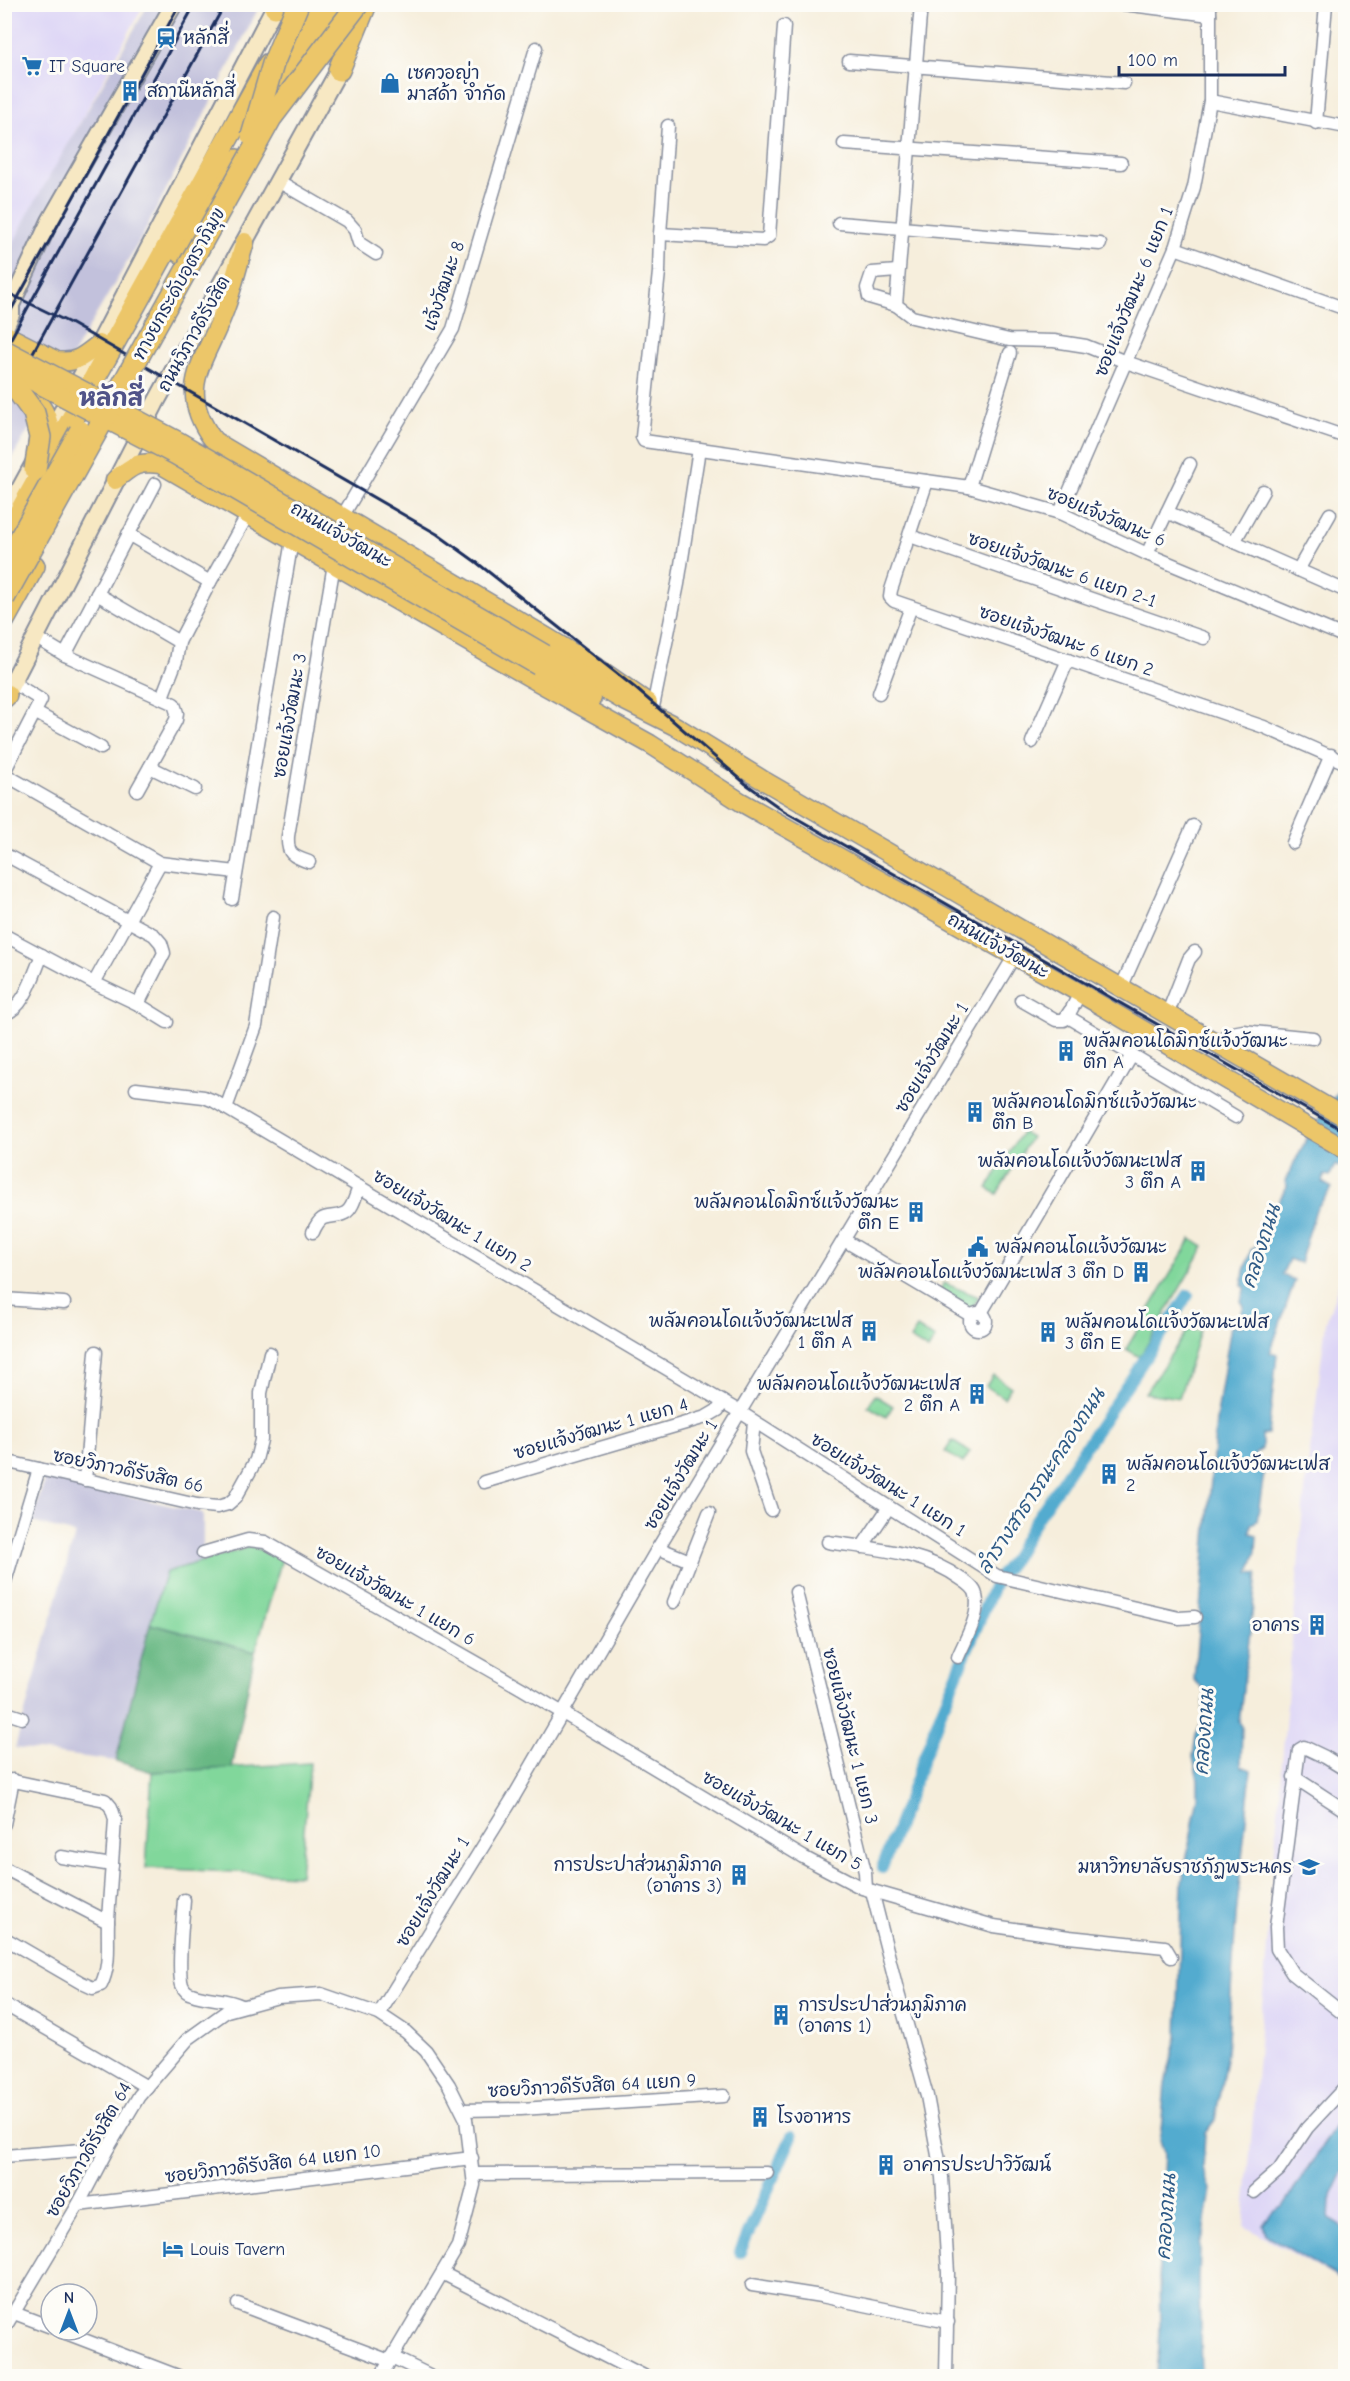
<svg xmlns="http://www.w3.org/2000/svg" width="1350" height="2381" viewBox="0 0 1350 2381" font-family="'Comic Neue','Playpen Sans Thai',sans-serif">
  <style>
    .built { fill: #ddd5f6 }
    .industrial { fill: #c2c1dc }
    .green { fill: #81d79b; stroke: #4e837c; stroke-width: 1.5 }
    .forest { fill: #68b883; stroke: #427470; stroke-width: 1.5 }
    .water { fill: #52abcf; stroke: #366d96; stroke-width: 1.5 }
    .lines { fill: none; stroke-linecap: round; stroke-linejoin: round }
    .canal { stroke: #52abcf; stroke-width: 12 }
    .street-casing { stroke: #888e9d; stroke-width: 15 }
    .secondary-casing { stroke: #888e9d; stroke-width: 20 }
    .primary-casing { stroke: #888e9d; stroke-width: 21 }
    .highway-casing { stroke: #888e9d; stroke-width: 24 }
    .street { stroke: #fff; stroke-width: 12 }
    .secondary { stroke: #f7e8c3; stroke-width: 16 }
    .primary { stroke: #ecc669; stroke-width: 18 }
    .highway { stroke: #ecc669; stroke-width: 21 }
    .rail { stroke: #1b2f5e; stroke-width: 3 }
    .primary-bridge-casing { stroke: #888e9d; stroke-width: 21; stroke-linecap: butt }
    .highway-bridge-casing { stroke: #888e9d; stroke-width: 24; stroke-linecap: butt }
    .primary-bridge { stroke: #ecc669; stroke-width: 18 }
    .highway-bridge { stroke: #ecc669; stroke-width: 21 }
    .labels { text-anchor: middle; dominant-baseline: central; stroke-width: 6; stroke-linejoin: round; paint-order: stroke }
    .poi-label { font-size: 18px; fill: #1b2f5e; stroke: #fdfcf7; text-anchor: start }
    .street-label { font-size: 18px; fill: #1b2f5e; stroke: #fdfcf7 }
    .water-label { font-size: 20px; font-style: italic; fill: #2e5a86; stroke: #fdfcf7 }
    .district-label { font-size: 24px; font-weight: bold; fill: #505388; stroke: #fdfcf7 }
  </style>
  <rect width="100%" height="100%" fill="#fdfcf7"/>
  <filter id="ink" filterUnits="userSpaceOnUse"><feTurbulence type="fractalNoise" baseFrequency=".0167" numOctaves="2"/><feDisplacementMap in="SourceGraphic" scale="12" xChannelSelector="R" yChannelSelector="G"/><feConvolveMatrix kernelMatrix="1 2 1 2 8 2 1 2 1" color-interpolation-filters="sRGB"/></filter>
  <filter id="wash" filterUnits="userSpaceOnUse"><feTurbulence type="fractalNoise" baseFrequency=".008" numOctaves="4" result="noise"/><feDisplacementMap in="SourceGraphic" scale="24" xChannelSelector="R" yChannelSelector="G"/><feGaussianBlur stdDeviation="1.35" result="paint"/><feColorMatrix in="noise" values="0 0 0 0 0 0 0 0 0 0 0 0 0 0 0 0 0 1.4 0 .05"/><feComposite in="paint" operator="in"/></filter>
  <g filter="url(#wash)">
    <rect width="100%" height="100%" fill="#f6eedc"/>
    <g class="built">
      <polygon points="5,5 144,5 5,260"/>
      <polygon points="1345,1265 1345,2283 1244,2226 1303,1507 1326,1322"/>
    </g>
    <g class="industrial">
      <polygon points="148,5 260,5 143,235 5,470 5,260 29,212"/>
      <polygon points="45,1477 203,1513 203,1545 200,1562 166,1572 150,1624 116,1761 15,1748 75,1534 33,1522"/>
    </g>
    <g class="green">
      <polygon points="1022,1132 1031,1137 997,1194 987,1188"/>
      <polygon points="1191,1239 1204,1247 1140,1357 1126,1349"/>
      <polygon points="944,1283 979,1297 970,1311 939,1292"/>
      <polygon points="917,1328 935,1339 928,1350 910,1339"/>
      <polygon points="1188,1329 1200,1331 1179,1398 1145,1393"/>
      <polygon points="993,1375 1011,1387 1004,1398 986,1386"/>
      <polygon points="875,1395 893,1406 886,1417 868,1406"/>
      <polygon points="952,1441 970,1452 963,1463 945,1452"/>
      <polygon points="252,1546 282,1559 255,1652 150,1624 166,1572"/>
      <polygon points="310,1763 300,1875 146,1868 152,1772"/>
    </g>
    <polygon class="forest" points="150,1624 255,1652 232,1768 152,1772 116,1761"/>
    <g class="water">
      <polygon points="1345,1073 1345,1151 1339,1167 1335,1165 1330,1176 1325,1175 1322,1182 1332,1188 1316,1209 1300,1263 1289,1259 1282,1275 1295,1280 1270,1353 1277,1355 1268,1434 1262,1435 1262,1449 1255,1454 1255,1462 1264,1473 1257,1521 1251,1524 1250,1533 1257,1535 1256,1552 1249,1573 1257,1574 1239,1722 1242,1726 1241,1766 1251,1770 1236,1917 1227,2053 1215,2120 1205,2133 1203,2169 1211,2189 1204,2234 1200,2244 1199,2284 1201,2376 1157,2376 1160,2331 1159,2264 1164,2152 1160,2141 1165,2084 1177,2037 1182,1882 1198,1797 1198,1779 1193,1757 1196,1734 1202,1723 1205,1692 1194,1679 1216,1421 1231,1325 1244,1326 1240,1317 1244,1306 1241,1301 1245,1287 1242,1286 1244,1271 1251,1250 1259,1243 1261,1234 1287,1186 1285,1181 1305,1142 1340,1088 1338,1086"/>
      <polygon points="1345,2116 1345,2168 1330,2200 1329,2219 1345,2229 1345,2282 1266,2235 1263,2224 1275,2211 1283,2207 1336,2125"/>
    </g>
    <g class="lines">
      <g class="canal">
        <polyline points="882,1868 941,1712 996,1581 1014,1558 1035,1521 1188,1295"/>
        <polyline points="740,2252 792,2136"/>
      </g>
    </g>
  </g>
  <g filter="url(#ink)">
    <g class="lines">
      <g class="street-casing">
        <g id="street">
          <polyline points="921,4 896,305 912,317 1009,340 1054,341 1086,346 1126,362 1346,437"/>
          <polyline points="1123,4 1210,15"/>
          <polyline points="849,61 1124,83"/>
          <polyline points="1210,101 1346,127"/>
          <polyline points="1316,123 1326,4"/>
          <polyline points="668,126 660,234 659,272 642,437 644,441 969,487 1060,513 1147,554 1346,637"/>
          <polyline points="844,144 1121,163"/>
          <polyline points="278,181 347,221 355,230 359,243 376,254"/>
          <polyline points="839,223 1100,244"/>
          <polyline points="660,234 763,240 769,236 784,26"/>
          <polyline points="1175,248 1346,309"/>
          <polyline points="896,305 869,297 867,288 872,273 897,271"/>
          <polyline points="927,481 891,590 890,597 894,601 1264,727 1346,763"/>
          <polyline points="969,487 1010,353"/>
          <polyline points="1167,512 1190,464"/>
          <polyline points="1060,513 1175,248 1194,187 1210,101 1210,4"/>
          <polyline points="342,517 453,329 536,48"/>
          <polyline points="128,534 210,582"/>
          <polyline points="910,536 1204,638"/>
          <polyline points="1234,542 1263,491"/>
          <polyline points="1147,554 1167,512 1346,591"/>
          <polyline points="1298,570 1330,514"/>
          <polyline points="97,594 179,642 176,661 162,697"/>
          <polyline points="35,637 65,655 174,704 177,713 176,720 137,790"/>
          <polyline points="179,642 210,582 248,514"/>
          <polyline points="65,655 155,484"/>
          <polyline points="879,693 911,607"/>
          <polyline points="653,707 678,584 699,449"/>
          <polyline points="36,713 101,748"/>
          <polyline points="1032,742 1068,660"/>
          <polyline points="150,767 195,789"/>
          <polyline points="4,772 41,700 12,682"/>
          <polyline points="4,774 160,863 236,872"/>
          <polyline points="1293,843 1331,755"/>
          <polyline points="4,854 154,935 161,943 164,953 138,1004"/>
          <path d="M309 862C292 856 287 854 288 836L334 564"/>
          <polyline points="232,899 292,540"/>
          <polyline points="4,935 94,983 138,1004 167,1022"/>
          <polyline points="94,983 160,863"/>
          <polyline points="1121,988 1193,826"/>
          <polyline points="1080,993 1069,1014 1070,1018 1236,1117"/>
          <polyline points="1021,1000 1056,1020 1064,1020 1070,1011"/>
          <path d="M4 1014C25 1008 34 973 42 955"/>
          <polyline points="1167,1015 1189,959 1195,952"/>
          <polyline points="1219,1045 1227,1034 1243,1031 1313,1038"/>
          <polyline points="136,1089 204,1097 214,1101 740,1412 997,1576 1179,1618 1195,1617"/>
          <polyline points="226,1108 256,1026 273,917"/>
          <path d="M313 1232C323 1209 330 1221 345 1213 353 1209 356 1194 359 1187"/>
          <polyline points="844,1240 972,1316"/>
          <polyline points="4,1299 64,1303"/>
          <circle cx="978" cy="1321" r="8"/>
          <polyline points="981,1313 1132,1055"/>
          <polyline points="754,1422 751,1451 771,1510"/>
          <polyline points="4,1461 197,1505 217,1507 228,1504 235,1498 256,1460 261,1440 261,1393 270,1353"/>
          <polyline points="85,1480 96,1352"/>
          <polyline points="484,1482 706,1417 718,1410 723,1402"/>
          <path d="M828 1542C874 1549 923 1551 961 1579 967 1583 975 1588 976 1595 981 1614 965 1640 958 1657"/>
          <polyline points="862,1547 889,1507"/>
          <polyline points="658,1548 690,1561"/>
          <polyline points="203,1553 248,1540 265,1542 521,1688 803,1857 862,1888 994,1926 1069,1937 1165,1947 1171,1957"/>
          <polyline points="4,1585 39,1469"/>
          <polyline points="796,1592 865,1872 866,1889"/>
          <polyline points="674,1602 709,1513"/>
          <polyline points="4,1712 22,1718"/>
          <polyline points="1346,1770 1325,1757 1304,1747 1299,1750 1276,1927 1277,1949 1292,1973 1346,2016"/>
          <polyline points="1294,1777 1346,1811"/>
          <path d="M4 1779 105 1800 111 1807 115 1819C113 1853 110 1887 108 1921 107 1943 111 1965 101 1985L93 1988 80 1982 4 1938"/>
          <polyline points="4,1824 13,1780"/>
          <polyline points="61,1857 112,1865"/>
          <polyline points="4,1868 108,1922"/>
          <polyline points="872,1891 898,1993 927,2096 942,2177 948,2273 946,2376"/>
          <path d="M184 1900C183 1918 177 1970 182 1985 184 1990 187 1993 192 1994 208 2000 226 1998 242 2006"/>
          <polyline points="4,2004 147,2087"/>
          <polyline points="379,2014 513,1798 658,1548 1015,955"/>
          <polyline points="463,2110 521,2109 724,2096"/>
          <polyline points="4,2156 108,2148"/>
          <polyline points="474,2174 767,2173"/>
          <polyline points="1254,2192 1279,2170 1307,2128 1346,2086"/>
          <polyline points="78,2205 472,2158"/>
          <polyline points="444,2274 644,2376"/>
          <polyline points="752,2285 821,2296 948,2322"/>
          <polyline points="238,2304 390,2361"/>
          <polyline points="14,2313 51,2327"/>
          <polyline points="4,2329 78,2205 108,2148 139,2096 188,2039 227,2011 278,1997 321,1994 379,2014 406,2032 426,2051 449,2085 466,2119 474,2185 458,2246 381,2376"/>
          <polyline points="58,2330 178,2376"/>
          <polyline points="392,2357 431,2376"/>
        </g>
      </g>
      <g class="secondary-casing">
        <g id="secondary">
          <polyline points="4,330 11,314 11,305 50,221 174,4"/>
          <polyline points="4,518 99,344 276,4"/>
          <polyline points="4,699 155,404 345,59"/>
        </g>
      </g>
      <g class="primary-casing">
        <g id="primary">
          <path d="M245 242C238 264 233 287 225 309 206 362 174 387 214 441L548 638 599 669 648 703"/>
          <path d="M4 334 57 361C76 364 85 355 99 344"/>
          <path d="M25 392C43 403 48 416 51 435"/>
          <path d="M115 480C132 466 137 461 160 464L531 678 650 744 741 802 1080 993 1346 1150"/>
          <polyline points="545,654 621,699 675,726 761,779 1346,1118"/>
          <polyline points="538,666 592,698"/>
        </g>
      </g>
      <g class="highway-casing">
        <g id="highway">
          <polyline points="275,7 277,4"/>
          <polyline points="318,42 341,4"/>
          <polyline points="339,70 366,4"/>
          <polyline points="262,118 323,4"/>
          <polyline points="180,252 237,160"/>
          <polyline points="4,541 269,64"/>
          <polyline points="4,620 34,566"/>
          <polyline points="4,697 6,695"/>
        </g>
      </g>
      <use href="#street" class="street"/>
      <use href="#secondary" class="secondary"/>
      <use href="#primary" class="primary"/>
      <use href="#highway" class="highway"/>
      <g class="rail">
        <polyline points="4,291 70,323 437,534 476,562 634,687 746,784 784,811 1346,1132"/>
        <polyline points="4,323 180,4"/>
        <polyline points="4,351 195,4"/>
        <polyline points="4,405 225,4"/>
      </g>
      <g class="primary-bridge-casing">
        <g id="primary-bridge">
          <polyline points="4,349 180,442 545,654"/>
          <polyline points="4,366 175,455 538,666"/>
        </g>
      </g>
      <g class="highway-bridge-casing">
        <g id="highway-bridge">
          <polyline points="252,136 273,64 298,4"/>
          <polyline points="4,372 34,413 40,437 35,470"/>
          <polyline points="4,567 80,431"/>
          <polyline points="4,598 271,118 358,4"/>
        </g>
      </g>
      <use href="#primary-bridge" class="primary-bridge"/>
      <use href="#highway-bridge" class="highway-bridge"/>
    </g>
  </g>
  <defs>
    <g id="station-bare" transform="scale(1.62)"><path d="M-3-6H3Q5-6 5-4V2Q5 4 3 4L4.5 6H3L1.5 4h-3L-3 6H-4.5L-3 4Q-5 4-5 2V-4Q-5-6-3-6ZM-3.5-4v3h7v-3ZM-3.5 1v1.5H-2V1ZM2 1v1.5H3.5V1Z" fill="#1f6fb2" stroke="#fdfcf7" stroke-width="2.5" paint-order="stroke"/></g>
    <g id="supermarket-bare" transform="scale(1.62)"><path d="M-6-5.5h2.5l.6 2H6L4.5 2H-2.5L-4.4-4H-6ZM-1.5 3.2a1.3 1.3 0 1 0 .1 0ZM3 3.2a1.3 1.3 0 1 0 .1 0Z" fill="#1f6fb2" stroke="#fdfcf7" stroke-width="2.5" paint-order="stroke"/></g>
    <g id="shop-bare" transform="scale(1.62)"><path d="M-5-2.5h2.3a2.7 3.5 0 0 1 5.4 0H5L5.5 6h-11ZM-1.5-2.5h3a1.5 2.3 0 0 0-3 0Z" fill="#1f6fb2" stroke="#fdfcf7" stroke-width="2.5" paint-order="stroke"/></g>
    <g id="building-bare" transform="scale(1.62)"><path d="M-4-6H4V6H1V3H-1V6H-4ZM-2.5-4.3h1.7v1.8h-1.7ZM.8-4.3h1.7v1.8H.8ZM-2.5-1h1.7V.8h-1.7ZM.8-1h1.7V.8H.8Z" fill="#1f6fb2" stroke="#fdfcf7" stroke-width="2.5" paint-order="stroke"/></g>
    <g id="civic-bare" transform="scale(1.62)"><path d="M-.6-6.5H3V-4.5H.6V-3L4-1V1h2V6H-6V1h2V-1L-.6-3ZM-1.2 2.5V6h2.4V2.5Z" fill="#1f6fb2" stroke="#fdfcf7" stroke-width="2.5" paint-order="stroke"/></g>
    <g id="university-bare" transform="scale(1.62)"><path d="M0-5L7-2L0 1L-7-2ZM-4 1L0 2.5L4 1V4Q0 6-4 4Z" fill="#1f6fb2" stroke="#fdfcf7" stroke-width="2.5" paint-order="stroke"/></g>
    <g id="hotel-bare" transform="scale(1.62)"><path d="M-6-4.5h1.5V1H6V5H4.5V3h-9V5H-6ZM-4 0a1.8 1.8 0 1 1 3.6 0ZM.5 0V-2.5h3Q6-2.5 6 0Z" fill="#1f6fb2" stroke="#fdfcf7" stroke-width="2.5" paint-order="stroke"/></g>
  </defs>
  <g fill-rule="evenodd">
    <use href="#station-bare" x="166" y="38"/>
    <use href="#supermarket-bare" x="32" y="66"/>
    <use href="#shop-bare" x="390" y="83"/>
    <use href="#building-bare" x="130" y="91"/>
    <use href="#building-bare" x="1066" y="1051"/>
    <use href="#building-bare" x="975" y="1112"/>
    <use href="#building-bare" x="1198" y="1171"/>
    <use href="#building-bare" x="916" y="1212"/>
    <use href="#civic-bare" x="978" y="1247"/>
    <use href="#building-bare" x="1141" y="1272"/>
    <use href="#building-bare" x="869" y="1331"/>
    <use href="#building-bare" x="1048" y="1332"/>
    <use href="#building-bare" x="977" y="1394"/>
    <use href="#building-bare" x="1109" y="1474"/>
    <use href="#building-bare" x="1317" y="1625"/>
    <use href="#university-bare" x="1309" y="1867"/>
    <use href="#building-bare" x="739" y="1875"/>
    <use href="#building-bare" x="781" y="2015"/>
    <use href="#building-bare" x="760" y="2117"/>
    <use href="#building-bare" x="886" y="2165"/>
    <use href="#hotel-bare" x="173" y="2249"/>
  </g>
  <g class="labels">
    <g class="poi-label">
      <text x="183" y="38">หลักสี่</text>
      <text x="49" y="66">IT Square</text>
      <text x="407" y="73">เซควอญ่า<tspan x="407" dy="21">มาสด้า จำกัด</tspan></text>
      <text x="147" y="91">สถานีหลักสี่</text>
      <text x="1083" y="1041">พลัมคอนโดมิกซ์แจ้งวัฒนะ<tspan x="1083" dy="21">ตึก A</tspan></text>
      <text x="992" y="1102">พลัมคอนโดมิกซ์แจ้งวัฒนะ<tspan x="992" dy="21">ตึก B</tspan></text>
      <text x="1181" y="1161" text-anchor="end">พลัมคอนโดแจ้งวัฒนะเฟส<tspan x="1181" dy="21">3 ตึก A</tspan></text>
      <text x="899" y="1202" text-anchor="end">พลัมคอนโดมิกซ์แจ้งวัฒนะ<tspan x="899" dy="21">ตึก E</tspan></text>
      <text x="995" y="1247">พลัมคอนโดแจ้งวัฒนะ</text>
      <text x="1124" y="1272" text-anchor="end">พลัมคอนโดแจ้งวัฒนะเฟส 3 ตึก D</text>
      <text x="852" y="1321" text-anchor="end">พลัมคอนโดแจ้งวัฒนะเฟส<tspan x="852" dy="21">1 ตึก A</tspan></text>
      <text x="1065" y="1322">พลัมคอนโดแจ้งวัฒนะเฟส<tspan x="1065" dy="21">3 ตึก E</tspan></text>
      <text x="960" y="1384" text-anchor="end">พลัมคอนโดแจ้งวัฒนะเฟส<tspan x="960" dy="21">2 ตึก A</tspan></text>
      <text x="1126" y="1464">พลัมคอนโดแจ้งวัฒนะเฟส<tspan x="1126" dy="21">2</tspan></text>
      <text x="1300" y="1625" text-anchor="end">อาคาร</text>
      <text x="722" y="1865" text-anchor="end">การประปาส่วนภูมิภาค<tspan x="722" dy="21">(อาคาร 3)</tspan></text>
      <text x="1292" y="1867" text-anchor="end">มหาวิทยาลัยราชภัฏพระนคร</text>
      <text x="798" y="2005">การประปาส่วนภูมิภาค<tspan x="798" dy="21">(อาคาร 1)</tspan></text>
      <text x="777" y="2117">โรงอาหาร</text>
      <text x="903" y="2165">อาคารประปาวิวัฒน์</text>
      <text x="190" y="2249">Louis Tavern</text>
    </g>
    <g class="street-label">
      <text transform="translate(179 284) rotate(-61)">ทางยกระดับอุตราภิมุข</text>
      <text transform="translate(444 286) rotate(-71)">แจ้งวัฒนะ 8</text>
      <text transform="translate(1134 292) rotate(-68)">ซอยแจ้งวัฒนะ 6 แยก 1</text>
      <text transform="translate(194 334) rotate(-61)">ถนนวิภาวดีรังสิต</text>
      <text transform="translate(1106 517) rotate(23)">ซอยแจ้งวัฒนะ 6</text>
      <text transform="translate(341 535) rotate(30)">ถนนแจ้งวัฒนะ</text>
      <text transform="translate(1062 570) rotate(19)">ซอยแจ้งวัฒนะ 6 แยก 2-1</text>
      <text transform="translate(1066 641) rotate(19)">ซอยแจ้งวัฒนะ 6 แยก 2</text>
      <text transform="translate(290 716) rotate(-80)">ซอยแจ้งวัฒนะ 3</text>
      <text transform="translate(998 946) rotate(30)">ถนนแจ้งวัฒนะ</text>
      <text transform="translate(932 1058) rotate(-59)">ซอยแจ้งวัฒนะ 1</text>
      <text transform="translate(452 1221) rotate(31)">ซอยแจ้งวัฒนะ 1 แยก 2</text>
      <text transform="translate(601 1429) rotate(-16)">ซอยแจ้งวัฒนะ 1 แยก 4</text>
      <text transform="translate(128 1471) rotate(12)">ซอยวิภาวดีรังสิต 66</text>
      <text transform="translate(681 1475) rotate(-59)">ซอยแจ้งวัฒนะ 1</text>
      <text transform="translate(888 1485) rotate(32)">ซอยแจ้งวัฒนะ 1 แยก 1</text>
      <text transform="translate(395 1596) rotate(30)">ซอยแจ้งวัฒนะ 1 แยก 6</text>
      <text transform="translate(850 1736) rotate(76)">ซอยแจ้งวัฒนะ 1 แยก 3</text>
      <text transform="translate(782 1821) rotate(30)">ซอยแจ้งวัฒนะ 1 แยก 5</text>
      <text transform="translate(433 1892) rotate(-59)">ซอยแจ้งวัฒนะ 1</text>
      <text transform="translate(592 2086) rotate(-3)">ซอยวิภาวดีรังสิต 64 แยก 9</text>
      <text transform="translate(89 2150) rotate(-60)">ซอยวิภาวดีรังสิต 64</text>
      <text transform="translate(273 2164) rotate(-7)">ซอยวิภาวดีรังสิต 64 แยก 10</text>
    </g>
    <g class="water-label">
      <text transform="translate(1261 1246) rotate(-72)">คลองถนน</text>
      <text transform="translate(1041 1481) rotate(-57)">ลำรางสาธารณะคลองถนน</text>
      <text transform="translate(1204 1732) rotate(-86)">คลองถนน</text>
      <text transform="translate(1166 2217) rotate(-86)">คลองถนน</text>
    </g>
    <g class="district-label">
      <text x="111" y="398">หลักสี่</text>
    </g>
  </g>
  <rect width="1350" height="2381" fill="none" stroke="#fdfcf7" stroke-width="24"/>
  <g transform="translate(69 2312)"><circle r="28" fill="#fdfcf7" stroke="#a3aaba" stroke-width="1.5"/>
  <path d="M0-4.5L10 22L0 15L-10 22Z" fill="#1f6fb2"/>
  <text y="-9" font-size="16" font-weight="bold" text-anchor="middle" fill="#1b2f5e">N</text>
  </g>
  <path d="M1119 66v9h166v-9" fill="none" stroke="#1b2f5e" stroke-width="3"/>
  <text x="1128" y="66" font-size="18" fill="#1b2f5e" stroke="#fdfcf7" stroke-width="4.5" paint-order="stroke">100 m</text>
</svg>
